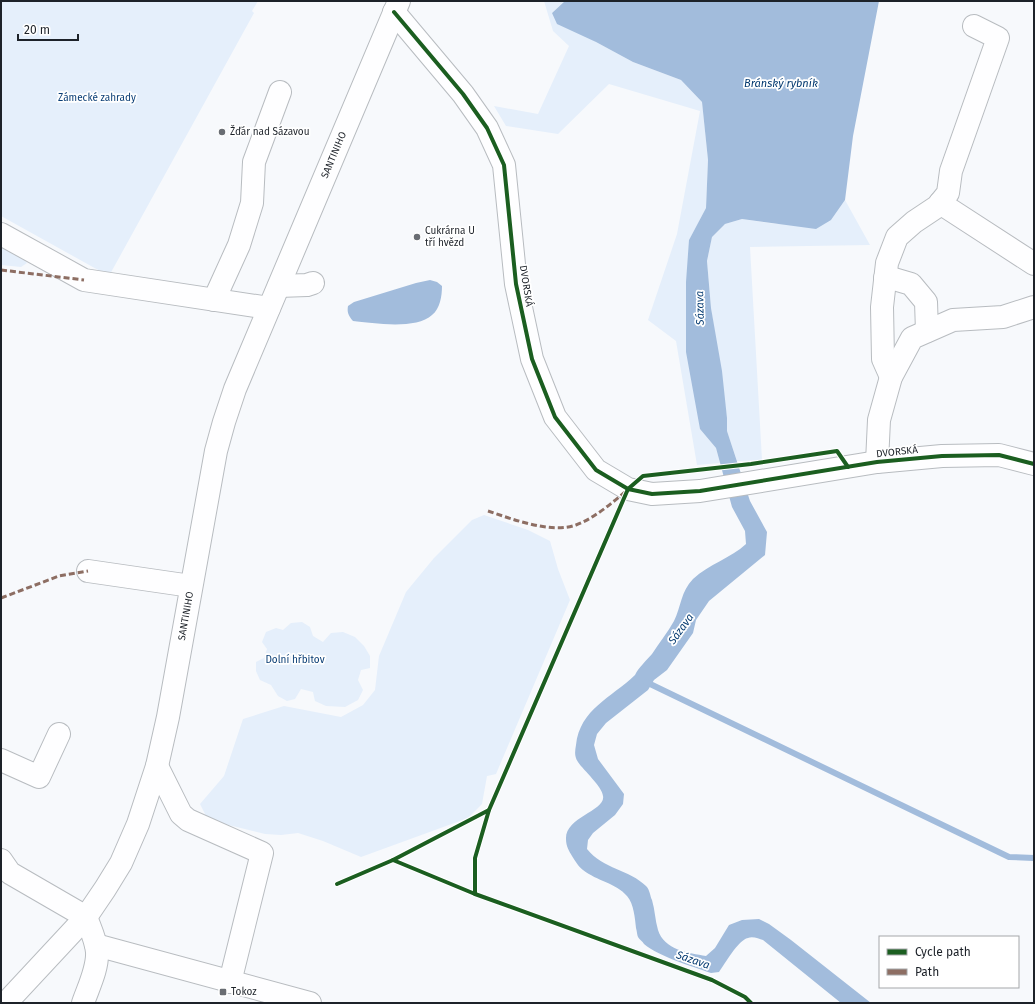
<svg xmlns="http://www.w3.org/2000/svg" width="1035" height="1004" viewBox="0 0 1035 1004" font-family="'Fira Sans',sans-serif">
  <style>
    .green { fill: #e5effb }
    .water { fill: #a2bcdc }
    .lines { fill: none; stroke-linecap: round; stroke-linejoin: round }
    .stream { stroke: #a2bcdc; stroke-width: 6 }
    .minor-casing { stroke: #b8bcc0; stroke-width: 24 }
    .major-casing { stroke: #b8bcc0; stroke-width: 24 }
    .minor { stroke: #fefeff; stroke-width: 22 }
    .major { stroke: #fefeff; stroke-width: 22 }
    .quiet { stroke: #8d6e63; stroke-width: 3; stroke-dasharray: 6 3; stroke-linecap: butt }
    .cycleway-casing { stroke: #fff; stroke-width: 6 }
    .cycleway { stroke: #1b5e20; stroke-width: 4 }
    .poi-dot { fill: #696d73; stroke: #fff; stroke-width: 1.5 }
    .labels { text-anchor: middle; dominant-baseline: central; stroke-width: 3.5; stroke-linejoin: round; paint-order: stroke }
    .park-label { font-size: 10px; fill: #093d75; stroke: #fff }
    .poi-label { font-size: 10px; fill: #1d2229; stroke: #fff; text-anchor: start }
    .street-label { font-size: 10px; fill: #1d2229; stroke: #fff }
    .water-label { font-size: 11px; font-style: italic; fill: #043a70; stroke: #fff }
  </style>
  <rect width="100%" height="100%" fill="#f7f9fc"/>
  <g class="green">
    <polygon points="1,1 258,1 252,11 254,13 109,276 1,216"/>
    <polygon points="544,1 565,1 552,13 596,42 633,62 681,80 702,102 708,160 706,208 689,240 700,429 716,448 720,463 697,465 676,341 648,320 677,234 700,111 609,84 558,134 506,126 494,106 538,114 569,46 553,31"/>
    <polygon points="845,200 870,245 750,247 762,460 737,461 727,431 727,418 711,308 707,261 712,237 725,224 742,219 776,224 831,220"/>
    <polygon points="1,245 22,257 27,263 21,267 1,265"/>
    <polygon points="484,515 528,530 550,541 558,569 570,600 496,774 487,776 482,804 468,818 361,857 323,841 298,833 281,835 265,834 208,820 200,804 224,776 243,719 284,706 341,717 363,705 375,690 379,656 406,592 434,558 472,520"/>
    <polygon points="302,622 310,627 313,636 323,642 331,633 343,632 355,637 364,646 370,656 370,668 361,670 358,680 363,690 358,700 345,707 326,706 315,701 313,692 301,689 295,699 287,701 278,696 271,685 260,680 256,671 256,662 264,658 267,649 262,642 266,632 276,628 283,630 291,623"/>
  </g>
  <g class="water">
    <path d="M565 1H879L853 136 845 200 831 220 816 229 742 219 725 224 712 237 707 261 711 308 722 371 727 418V431L750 501 767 532 765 555 709 601 696 620 693 633 667 670 654 680 648 690 606 723 597 734 594 745 598 759 624 794 623 804 615 815 593 833 588 840 587 849C603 869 630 870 646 886 650 890 650 896 652 900 655 910 655 920 658 930 664 950 689 953 706 956L715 948 729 925 742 920 759 919 769 924 791 940 871 1003H841L763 940C759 939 753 936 748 938 738 940 725 964 719 972L711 973C691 966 660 957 644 944 643 942 639 939 638 937 637 935 637 931 636 928 635 919 634 904 627 896 616 883 597 881 583 870 578 866 576 862 572 856 569 851 566 846 566 839 565 817 606 811 603 796 602 786 584 771 578 762 574 756 575 751 576 745 580 709 611 698 635 675 639 667 646 661 652 654 659 643 668 632 674 621 681 607 681 591 693 579 709 564 731 558 746 544L745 531 732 507 716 448 700 429 686 352V282L689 240 706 208 708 160 702 102 681 80 633 62 596 42 557 24 552 13Z"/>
    <path d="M430 280 437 282 442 286C442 296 440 309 432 315 416 330 373 323 353 321 348 315 347 312 348 306L354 302 416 283Z"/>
  </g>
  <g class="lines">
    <polyline class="stream" points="646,682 1009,857 1034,858"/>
    <g class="minor-casing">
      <g id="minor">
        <polyline points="394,12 463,94 487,128 504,165 516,284 532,359 555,417 596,470 628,489 652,494 700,491 877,462 942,456 999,455 1034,464"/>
        <polyline points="940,203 1034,264"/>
        <polyline points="1,234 84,280 269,308"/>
        <polyline points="885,278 894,279 911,284 926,302 927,331"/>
        <polyline points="279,286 307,285 313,283"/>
        <polyline points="214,300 239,245 252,203 254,162 280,92"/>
        <polyline points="891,377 883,359 882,307 887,263 897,237 914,222 938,206 940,203 948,193 951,171 998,38 974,26"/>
        <polyline points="877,462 879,420 891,377 912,338 953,320 1003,317 1034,307"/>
        <polyline points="88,571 191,586"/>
        <polyline points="1,760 39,777 59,734"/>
        <polyline points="157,766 181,814 188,820 262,853 230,982"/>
        <path d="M1 860 10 873 86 917C90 928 96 940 97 952 98 969 88 988 83 1003"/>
        <polyline points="96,945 310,1003"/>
      </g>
    </g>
    <g class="major-casing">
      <polyline id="major" points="6,1003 86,917 105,889 121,863 138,824 157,766 168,717 216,451 224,422 235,389 399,1"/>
    </g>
    <use href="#minor" class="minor"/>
    <use href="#major" class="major"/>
    <g class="quiet">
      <polyline points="1,270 84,280"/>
      <path d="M488 511C512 519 551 534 576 525 593 519 612 503 625 492"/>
      <polyline points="1,598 59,576 88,571"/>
    </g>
    <g class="cycleway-casing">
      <g id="cycleway">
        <polyline points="394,12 463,94 487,128 504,165 516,284 532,359 555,417 596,470 628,489 652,494 700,491 877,462 942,456 999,455 1034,464"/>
        <polyline points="393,860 475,894"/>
        <polyline points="337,884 393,860 489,810"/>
        <polyline points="751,1003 745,997 712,980 475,894 475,858 489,810 628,489 643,476 751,464 837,451 848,467"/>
      </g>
    </g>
    <use href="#cycleway" class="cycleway"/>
  </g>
  <g class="poi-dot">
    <circle cx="222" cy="132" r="4"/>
    <circle cx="417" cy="237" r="4"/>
    <rect x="219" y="988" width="8" height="8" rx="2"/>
  </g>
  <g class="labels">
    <g class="park-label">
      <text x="97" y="98">Zámecké zahrady</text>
      <text x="295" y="660">Dolní hřbitov</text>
    </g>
    <g class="poi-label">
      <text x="230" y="132">Žďár nad Sázavou</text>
      <text x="425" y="231">Cukrárna U<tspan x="425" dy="12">tří hvězd</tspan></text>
      <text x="231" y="992">Tokoz</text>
    </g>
    <g class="street-label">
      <text transform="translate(334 155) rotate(-67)">SANTINIHO</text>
      <text transform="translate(526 286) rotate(81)">DVORSKÁ</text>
      <text transform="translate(897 452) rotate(-6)">DVORSKÁ</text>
      <text transform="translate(186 616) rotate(-80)">SANTINIHO</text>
    </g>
    <g class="water-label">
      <text x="781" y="83">Bránský rybník</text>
      <text transform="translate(700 308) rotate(-91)">Sázava</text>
      <text transform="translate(681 629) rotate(-54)">Sázava</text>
      <text transform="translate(693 960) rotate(19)">Sázava</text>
    </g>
  </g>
  <rect width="1035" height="1004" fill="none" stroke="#1d2229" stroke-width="4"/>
  <rect x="879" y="936" width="140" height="52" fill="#ffffff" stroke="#a5a7a9"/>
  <rect x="887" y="949" width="20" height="6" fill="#1b5e20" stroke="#a5a7a9"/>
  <text x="915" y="956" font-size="12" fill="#1d2229">Cycle path</text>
  <rect x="887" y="969" width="20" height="6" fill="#8d6e63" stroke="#a5a7a9"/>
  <text x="915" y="976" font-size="12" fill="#1d2229">Path</text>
  <path d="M18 34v6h60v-6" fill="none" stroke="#1d2229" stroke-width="2"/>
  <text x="24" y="34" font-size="12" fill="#1d2229" stroke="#ffffff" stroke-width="3" paint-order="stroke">20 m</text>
</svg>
